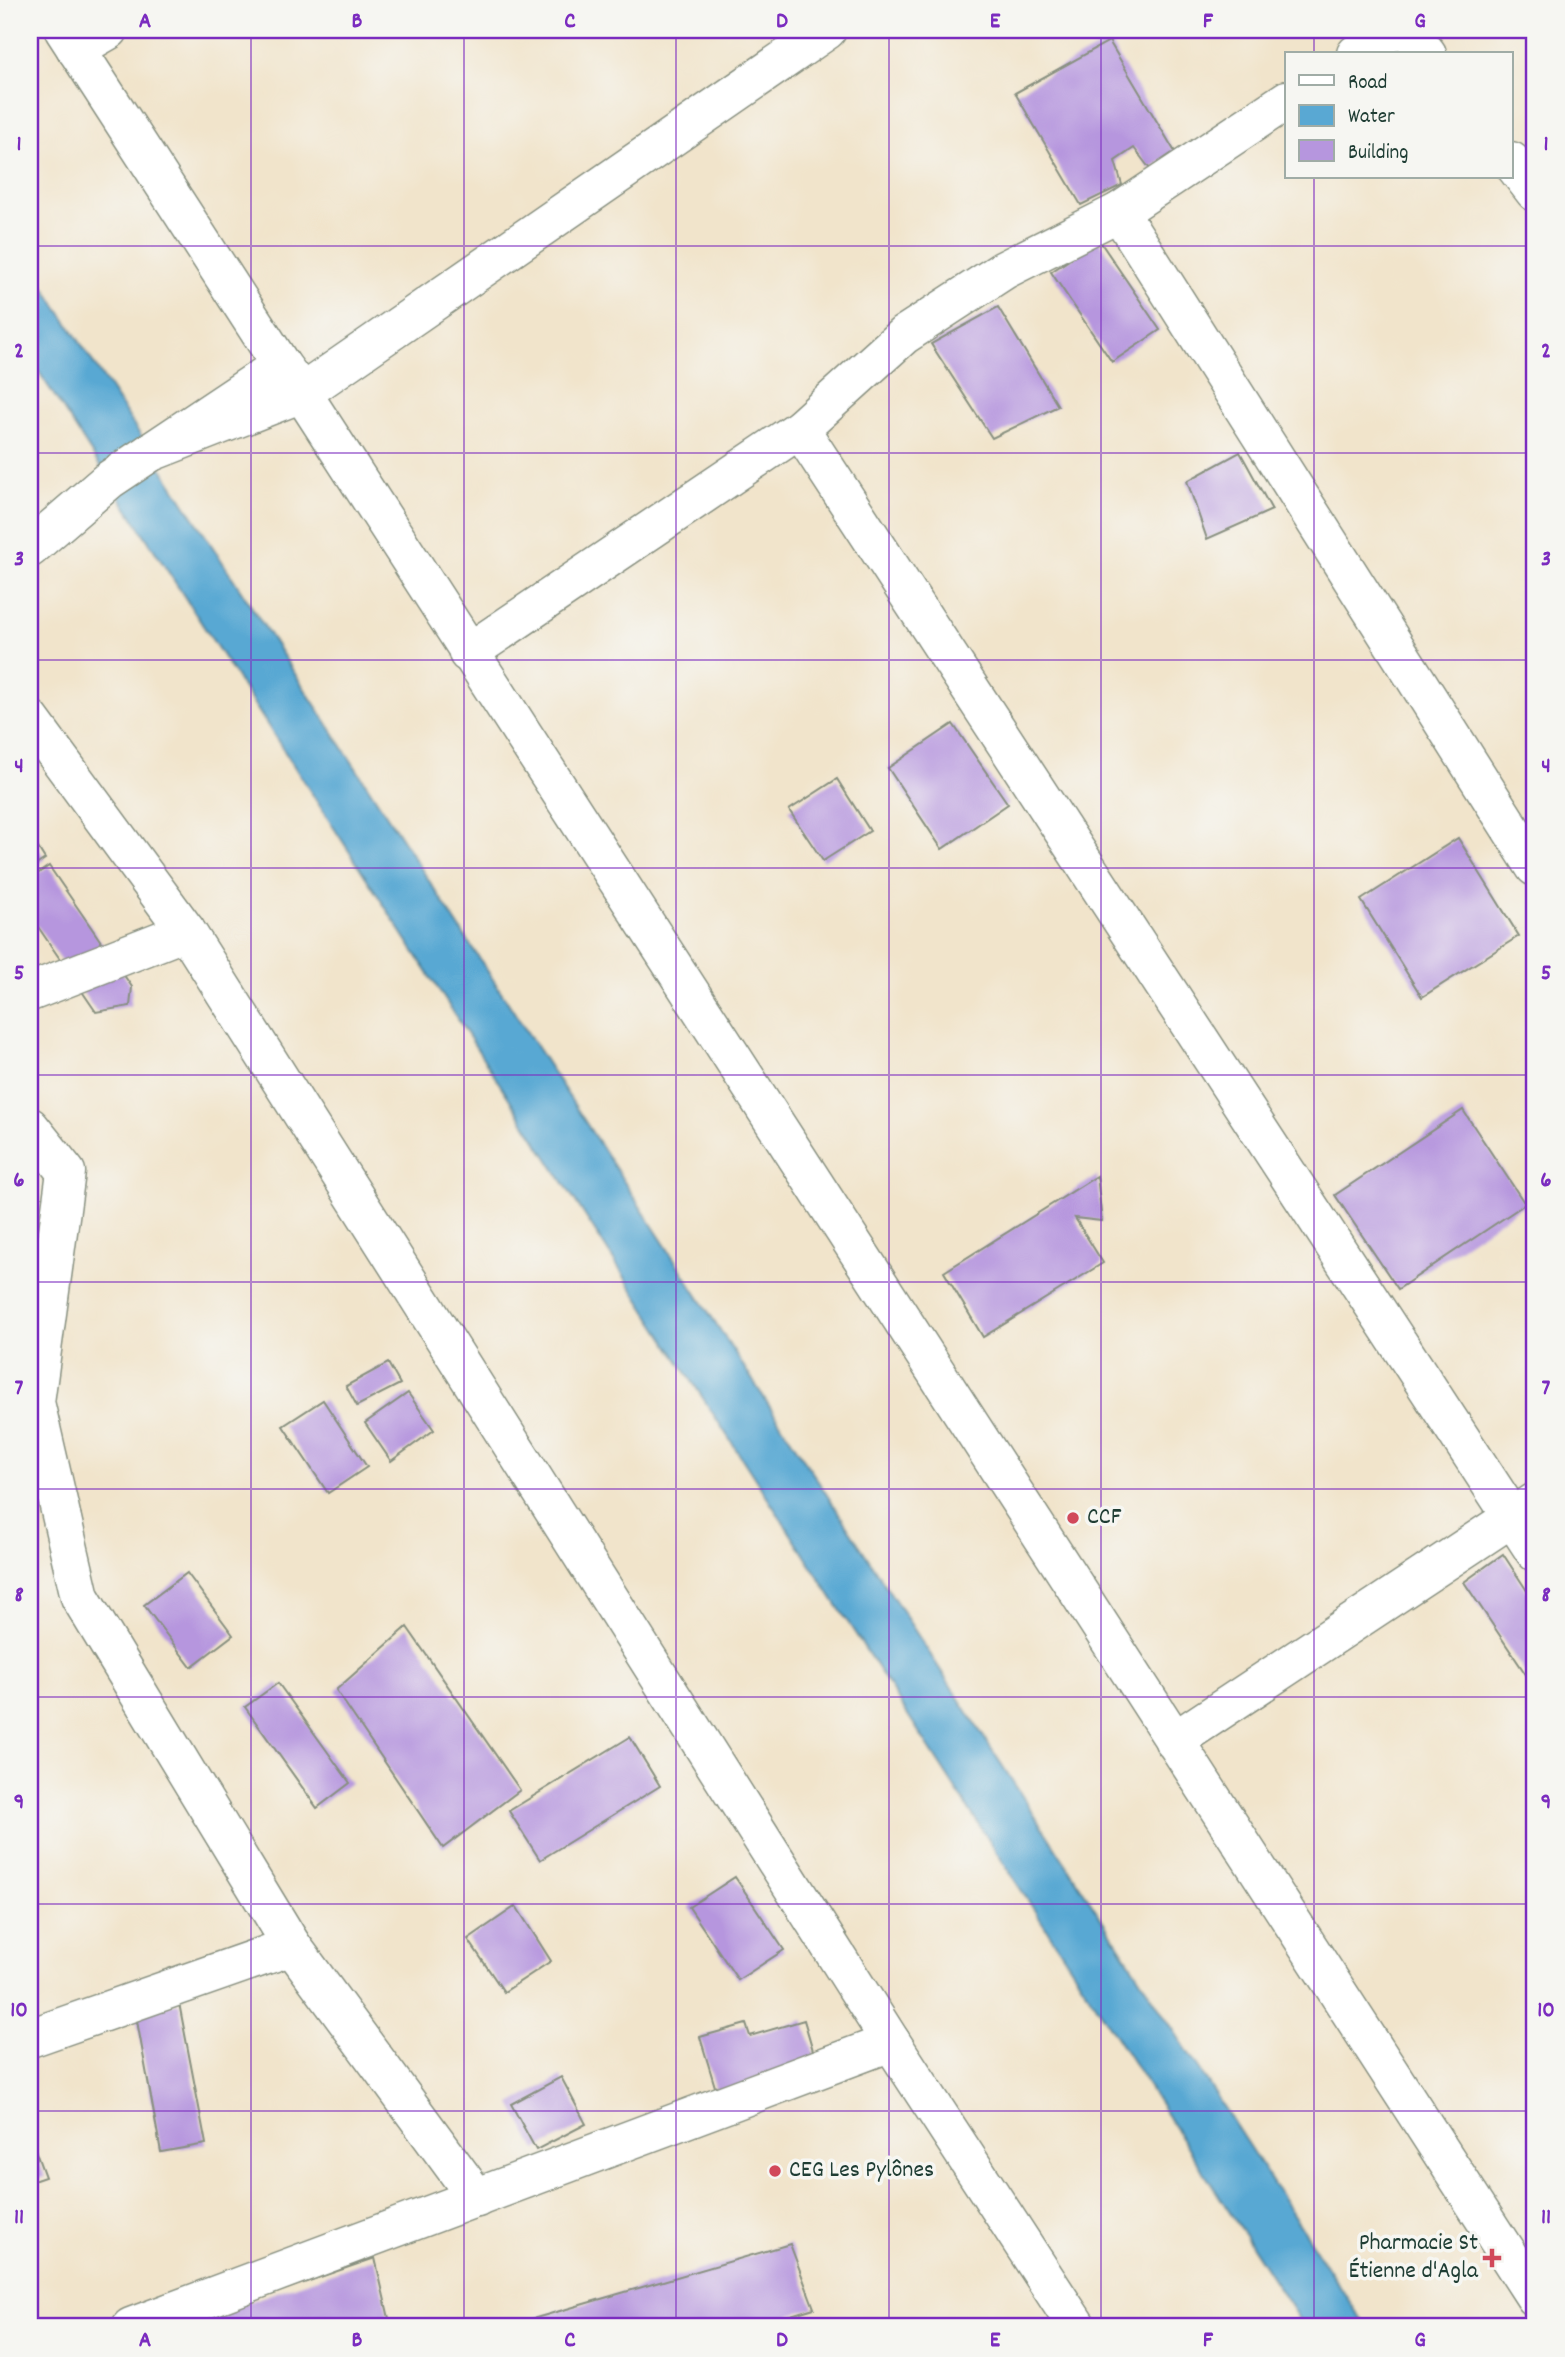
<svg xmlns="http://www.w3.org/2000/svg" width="1565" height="2357" viewBox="0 0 1565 2357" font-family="Dekko,sans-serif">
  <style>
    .water { fill: #59a8d3; stroke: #3c7284; stroke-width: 2 }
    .building { fill: #b696de }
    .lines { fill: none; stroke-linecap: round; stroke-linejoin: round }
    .street-casing { stroke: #889080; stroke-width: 41 }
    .secondary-casing { stroke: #889080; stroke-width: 41 }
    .street { stroke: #fff; stroke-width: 38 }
    .secondary { stroke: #fff; stroke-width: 38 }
    .grid { fill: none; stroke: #7b2cbf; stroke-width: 2; stroke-opacity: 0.55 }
    .poi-dot { fill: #d1495b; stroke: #f6f6f2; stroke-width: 2.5 }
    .labels { text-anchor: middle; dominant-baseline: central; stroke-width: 7; stroke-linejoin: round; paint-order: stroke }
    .poi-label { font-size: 24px; fill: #1f3d34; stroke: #f6f6f2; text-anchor: start }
    .neatline { fill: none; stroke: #7b2cbf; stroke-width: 2.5 }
    .grid-label { font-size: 23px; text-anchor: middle; font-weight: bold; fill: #7b2cbf }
  </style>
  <rect width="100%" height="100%" fill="#f6f6f2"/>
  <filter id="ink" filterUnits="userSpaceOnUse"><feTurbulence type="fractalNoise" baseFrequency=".0143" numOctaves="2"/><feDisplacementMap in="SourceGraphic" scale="14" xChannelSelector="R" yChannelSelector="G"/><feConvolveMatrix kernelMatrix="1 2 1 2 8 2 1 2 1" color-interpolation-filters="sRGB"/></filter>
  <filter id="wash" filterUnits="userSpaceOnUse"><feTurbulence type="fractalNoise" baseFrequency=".00686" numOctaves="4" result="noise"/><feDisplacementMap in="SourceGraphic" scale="28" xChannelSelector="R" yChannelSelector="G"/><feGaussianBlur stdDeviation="1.57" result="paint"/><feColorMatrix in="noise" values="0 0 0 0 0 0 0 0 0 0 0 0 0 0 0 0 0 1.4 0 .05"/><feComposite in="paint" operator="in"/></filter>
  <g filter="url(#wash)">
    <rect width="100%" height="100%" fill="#f1e4cb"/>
    <polygon class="water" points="30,265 1366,2327 1304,2327 30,358"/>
    <g id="blocks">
      <g class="building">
        <polygon points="1109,41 1175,152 1150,169 1134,148 1115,161 1122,185 1081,205 1015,93"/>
        <polygon points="1099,240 1160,330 1112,362 1051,272"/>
        <polygon points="998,307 1058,406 992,438 931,344"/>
        <polygon points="1240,452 1272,510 1207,539 1187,481"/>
        <polygon points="953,724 1008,804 942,849 888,768"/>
        <polygon points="837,779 870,831 823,861 789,810"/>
        <polygon points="30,835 45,859 30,869"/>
        <polygon points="1458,838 1519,936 1422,997 1361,900"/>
        <polygon points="49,866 132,987 130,1006 96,1012 30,915 30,879"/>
        <polygon points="1463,1110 1525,1204 1398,1289 1335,1195"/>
        <polygon points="1097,1176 1102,1221 1075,1218 1103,1263 983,1337 944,1272"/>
        <polygon points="388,1363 400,1384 357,1406 346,1386"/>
        <polygon points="408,1393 434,1430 391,1461 365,1423"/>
        <polygon points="323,1400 367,1467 328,1493 283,1426"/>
        <polygon points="1503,1554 1535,1603 1535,1688 1464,1582"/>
        <polygon points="187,1573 233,1635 191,1667 144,1605"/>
        <polygon points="407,1627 520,1790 443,1848 336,1690"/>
        <polygon points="278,1683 350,1783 317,1808 245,1707"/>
        <polygon points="630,1737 660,1786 540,1860 509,1811"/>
        <polygon points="735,1877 784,1950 738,1980 689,1907"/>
        <polygon points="516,1906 551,1961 504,1992 468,1939"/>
        <polygon points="179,2003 206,2144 161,2152 135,2010"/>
        <polygon points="804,2020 822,2081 722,2110 700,2037 746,2024 750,2036"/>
        <polygon points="561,2077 586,2124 536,2150 511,2104"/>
        <polygon points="30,2136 45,2177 30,2182"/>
        <polygon points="790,2244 814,2308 751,2327 531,2327 529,2320"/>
        <polygon points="375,2258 391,2327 176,2327"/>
      </g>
    </g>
  </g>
  <g filter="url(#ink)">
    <use href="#blocks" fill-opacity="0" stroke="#889080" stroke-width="2"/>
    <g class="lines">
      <g class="street-casing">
        <g id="street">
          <polyline points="1408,30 1427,54"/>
          <polyline points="76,49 109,30"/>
          <polyline points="1356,54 1393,30"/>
          <polyline points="1511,161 1535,192"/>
          <polyline points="1119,212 1535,867"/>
          <polyline points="800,429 1535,1552"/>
          <polyline points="468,653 800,429 904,335 1004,270 1119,212 1287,100"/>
          <polyline points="30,719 186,931 891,2042 1077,2327"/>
          <polyline points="30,992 186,931"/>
          <polyline points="30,1127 66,1172 35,1402 80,1597 292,1946 477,2198"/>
          <polyline points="1174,1741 1535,1502"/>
          <polyline points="30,2038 292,1946"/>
          <polyline points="131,2327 891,2042"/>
        </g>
      </g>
      <g class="secondary-casing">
        <g id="secondary">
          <polyline points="64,30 281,365 302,393 1535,2297"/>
          <polyline points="151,452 302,393 827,30"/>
          <polyline points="30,548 109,480 281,365"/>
        </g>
      </g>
      <use href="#street" class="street"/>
      <use href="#secondary" class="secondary"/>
    </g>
  </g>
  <path class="grid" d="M251 30V2327M464 30V2327M676 30V2327M889 30V2327M1101 30V2327M1314 30V54M1314 177V2327M30 246H1535M30 453H1535M30 660H1535M30 868H1535M30 1075H1535M30 1282H1535M30 1489H1535M30 1697H1535M30 1904H1535M30 2111H1535"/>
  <g class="poi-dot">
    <circle cx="1073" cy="1518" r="7"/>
    <circle cx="775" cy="2171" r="7"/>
    <path d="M1488.5 2247.5h7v7h7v7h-7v7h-7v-7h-7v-7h7z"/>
  </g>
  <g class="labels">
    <g class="poi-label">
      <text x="1087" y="1518">CCF</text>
      <text x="789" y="2171">CEG Les Pylônes</text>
      <text x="1478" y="2244" text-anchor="end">Pharmacie St<tspan x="1478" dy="28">Étienne d'Agla</tspan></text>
    </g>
  </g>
  <rect width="1565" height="2357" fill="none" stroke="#f6f6f2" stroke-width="77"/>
  <rect x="1285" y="52" width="228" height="126" fill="#f6f6f2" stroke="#a0aca6" stroke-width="2"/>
  <rect x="1299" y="75" width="35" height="10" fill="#ffffff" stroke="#a0aca6" stroke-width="2"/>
  <text x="1348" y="88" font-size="21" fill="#1f3d34">Road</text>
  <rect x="1299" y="105" width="35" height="21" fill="#59a8d3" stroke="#a0aca6" stroke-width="2"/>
  <text x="1348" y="122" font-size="21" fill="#1f3d34">Water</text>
  <rect x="1299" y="140" width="35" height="21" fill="#b696de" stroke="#a0aca6" stroke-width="2"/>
  <text x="1348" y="158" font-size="21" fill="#1f3d34">Building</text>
  <rect x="38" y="38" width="1488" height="2280" class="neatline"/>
  <g class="grid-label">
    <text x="145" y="27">A</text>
    <text x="357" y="27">B</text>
    <text x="570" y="27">C</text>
    <text x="782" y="27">D</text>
    <text x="995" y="27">E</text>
    <text x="1208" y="27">F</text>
    <text x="1420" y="27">G</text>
    <text x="19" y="150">1</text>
    <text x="1546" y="150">1</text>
    <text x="19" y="357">2</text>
    <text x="1546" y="357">2</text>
    <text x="19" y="565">3</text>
    <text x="1546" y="565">3</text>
    <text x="19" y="772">4</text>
    <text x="1546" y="772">4</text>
    <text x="19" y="979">5</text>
    <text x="1546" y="979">5</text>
    <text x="19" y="1186">6</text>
    <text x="1546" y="1186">6</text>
    <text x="19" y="1394">7</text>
    <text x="1546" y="1394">7</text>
    <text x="19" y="1601">8</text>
    <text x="1546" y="1601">8</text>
    <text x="19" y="1808">9</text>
    <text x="1546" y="1808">9</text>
    <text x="19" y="2016">10</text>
    <text x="1546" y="2016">10</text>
    <text x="19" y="2223">11</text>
    <text x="1546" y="2223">11</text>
    <text x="145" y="2346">A</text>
    <text x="357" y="2346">B</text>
    <text x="570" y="2346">C</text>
    <text x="782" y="2346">D</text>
    <text x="995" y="2346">E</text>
    <text x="1208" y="2346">F</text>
    <text x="1420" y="2346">G</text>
  </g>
</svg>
